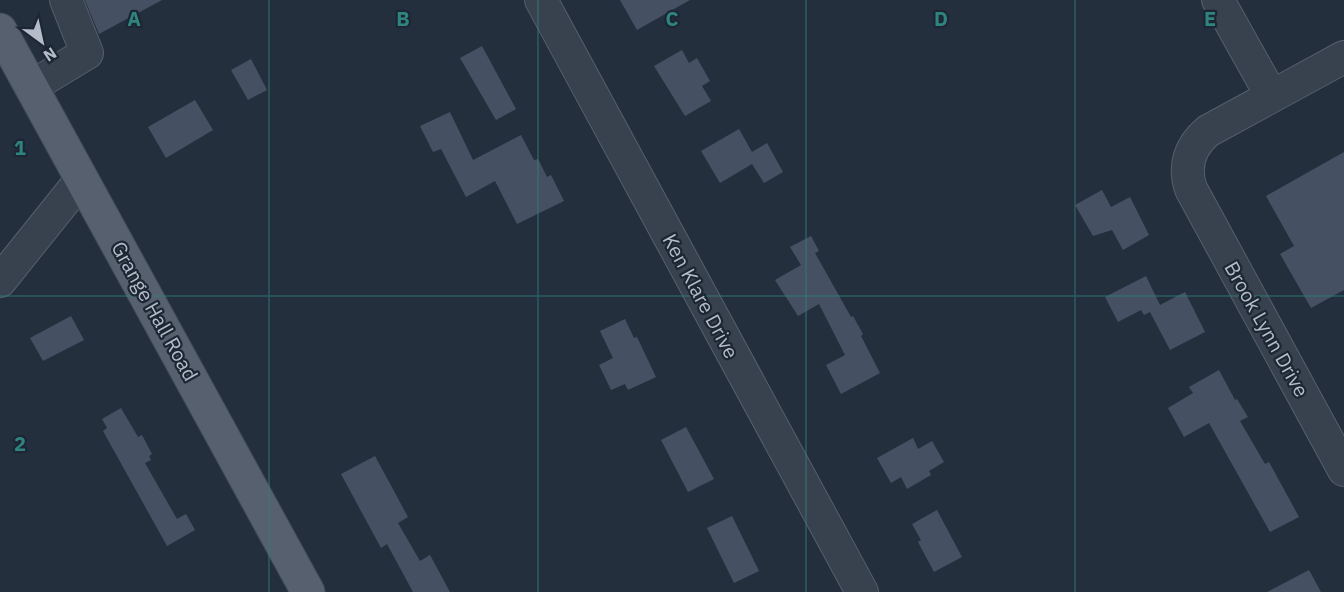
<svg xmlns="http://www.w3.org/2000/svg" width="1344" height="592" viewBox="0 0 1344 592" font-family="'IBM Plex Sans',sans-serif">
  <style>
    .building { fill: #455162 }
    .lines { fill: none; stroke-linecap: round; stroke-linejoin: round }
    .minor-casing { stroke: #565f6c; stroke-width: 34 }
    .major-casing { stroke: #414a57; stroke-width: 35 }
    .minor { stroke: #38414e; stroke-width: 32 }
    .major { stroke: #56606e; stroke-width: 33 }
    .grid { fill: none; stroke: #308480; stroke-width: 1.5; stroke-opacity: 0.55 }
    .labels { text-anchor: middle; dominant-baseline: central; stroke-width: 4.5; stroke-linejoin: round; paint-order: stroke }
    .street-label { font-size: 20px; fill: #b4bcc9; stroke: #1d2633 }
    .grid-label { font-size: 20px; text-anchor: middle; font-weight: bold; fill: #308480; stroke: #1d2633; stroke-width: 4.5; stroke-linejoin: round; paint-order: stroke }
  </style>
  <rect width="100%" height="100%" fill="#242f3e"/>
  <g class="building">
    <polygon points="85,0 162,0 99,34"/>
    <polygon points="620,0 690,0 637,30"/>
    <polygon points="482,46 516,109 496,120 460,58"/>
    <polygon points="682,50 689,63 697,58 710,81 702,86 711,101 685,116 654,66"/>
    <polygon points="251,59 267,90 248,100 231,70"/>
    <polygon points="195,100 213,130 166,158 148,127"/>
    <polygon points="450,112 473,160 521,135 534,160 538,159 547,177 551,175 564,201 517,224 495,181 466,197 441,149 433,152 420,126"/>
    <polygon points="739,129 752,152 767,143 783,172 764,183 752,164 720,183 701,151"/>
    <polygon points="1344,152 1344,290 1311,308 1280,254 1294,246 1266,196"/>
    <polygon points="1102,190 1111,207 1130,197 1149,235 1123,250 1112,230 1093,236 1075,205"/>
    <polygon points="811,236 819,251 815,253 851,317 853,316 863,334 861,336 880,373 841,394 826,365 845,355 819,304 798,316 775,280 801,265 790,247"/>
    <polygon points="1146,276 1160,305 1185,292 1205,332 1170,350 1150,312 1144,315 1141,310 1118,322 1105,297"/>
    <polygon points="71,316 84,340 43,361 30,338"/>
    <polygon points="625,319 634,338 637,337 656,377 628,390 625,384 611,390 599,365 613,358 600,331"/>
    <polygon points="1219,370 1235,400 1237,399 1248,417 1240,421 1265,464 1269,462 1299,517 1270,532 1209,423 1184,437 1168,408 1193,393 1189,387"/>
    <polygon points="121,408 138,437 142,435 152,454 149,456 151,460 145,463 177,519 186,514 195,530 167,546 103,431 107,428 102,419"/>
    <polygon points="686,427 714,479 688,492 661,440"/>
    <polygon points="913,438 918,449 932,441 944,462 929,471 931,475 907,489 901,477 891,483 877,458"/>
    <polygon points="375,456 408,517 398,523 420,561 430,555 450,592 413,592 387,544 381,548 341,474"/>
    <polygon points="937,510 962,557 934,572 918,542 921,540 912,524"/>
    <polygon points="732,516 759,571 734,583 707,528"/>
    <polygon points="1309,570 1321,592 1267,592"/>
  </g>
  <g class="lines">
    <g class="minor-casing">
      <g id="minor">
        <polyline points="541,0 862,592"/>
        <polyline points="1218,0 1271,95"/>
        <path d="M1344 57 1208 131C1190 146 1183 166 1191 189L1344 470"/>
        <polyline points="31,87 87,53 66,0"/>
        <polyline points="0,281 81,180"/>
      </g>
    </g>
    <g class="major-casing">
      <polyline id="major" points="0,30 308,592"/>
    </g>
    <use href="#minor" class="minor"/>
    <use href="#major" class="major"/>
  </g>
  <path class="grid" d="M269 0V592M538 0V592M806 0V592M1075 0V592M0 296H1344"/>
  <g class="labels">
    <g class="street-label">
      <text transform="translate(701 296) rotate(62)">Ken Klare Drive</text>
      <text transform="translate(155 311) rotate(61)">Grange Hall Road</text>
      <text transform="translate(1267 329) rotate(61)">Brook Lynn Drive</text>
    </g>
  </g>
  <g class="grid-label">
    <text x="134" y="26">A</text>
    <text x="403" y="26">B</text>
    <text x="672" y="26">C</text>
    <text x="941" y="26">D</text>
    <text x="1210" y="26">E</text>
    <text x="20" y="155">1</text>
    <text x="20" y="451">2</text>
  </g>
  <g transform="translate(42 42) rotate(147)" stroke="#1d2633" stroke-width="4.5" paint-order="stroke">
  <path d="M0-4.5L10 22L0 15L-10 22Z" fill="#b4bcc9"/>
  <text y="-9" font-size="16" font-weight="bold" text-anchor="middle" fill="#b4bcc9">N</text>
  </g>
</svg>
